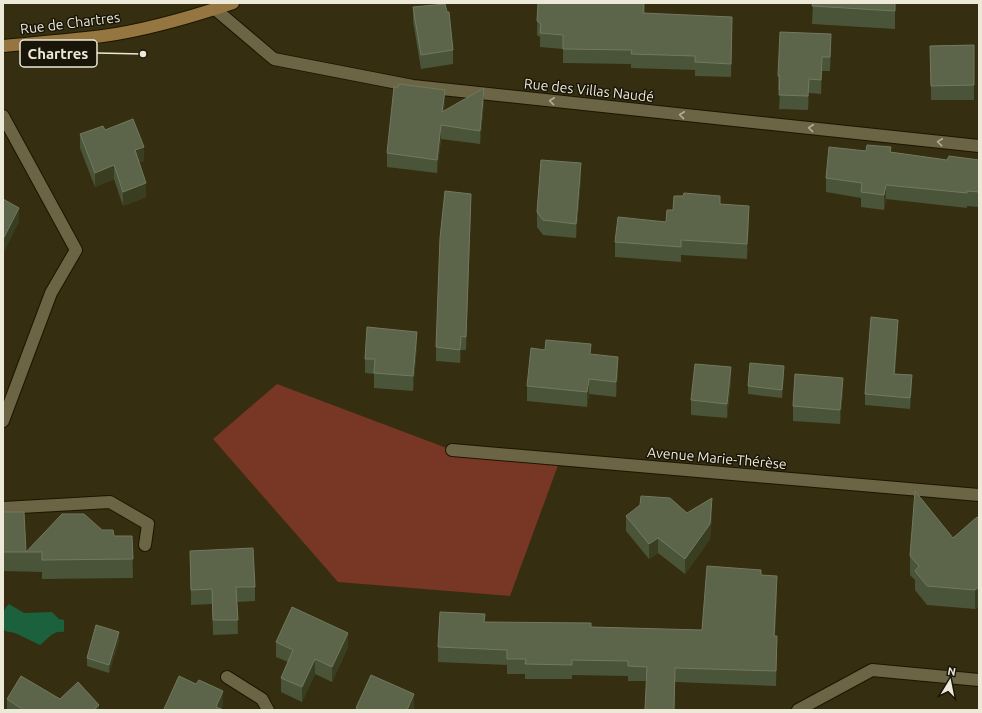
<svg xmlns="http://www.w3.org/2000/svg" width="982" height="713" viewBox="0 0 982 713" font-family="Ubuntu,sans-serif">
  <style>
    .green { fill: #783624 }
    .water { fill: #1c613d }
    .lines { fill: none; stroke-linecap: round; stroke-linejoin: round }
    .lane-casing { stroke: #1c1600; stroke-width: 14 }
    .street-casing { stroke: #1c1600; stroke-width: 14 }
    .secondary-casing { stroke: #1c1600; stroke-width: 14 }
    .lane { stroke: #6b6445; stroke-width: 12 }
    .street { stroke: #6b6445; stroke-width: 12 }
    .secondary { stroke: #957640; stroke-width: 12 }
    .wall { fill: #4a5439 }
    .shaded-wall { fill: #3a3e21 }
    .building { fill: #5c644a; stroke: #727960 }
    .oneway { stroke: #b2ad96 }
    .labels { text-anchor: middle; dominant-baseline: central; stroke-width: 3; stroke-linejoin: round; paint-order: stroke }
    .street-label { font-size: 14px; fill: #ede9d8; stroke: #191609 }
    .leader { fill: none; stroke: #ede9d8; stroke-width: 1.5 }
    .callout-dot { fill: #ede9d8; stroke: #191609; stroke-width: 1.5 }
    .callout { fill: #191609; stroke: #ede9d8; stroke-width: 1.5 }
    .callout-label { font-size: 15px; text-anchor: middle; font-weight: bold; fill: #ede9d8 }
  </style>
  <rect width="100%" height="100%" fill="#352e10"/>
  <polygon class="green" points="277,384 452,450 560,460 510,596 338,582 213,439"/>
  <path class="water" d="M9 604 24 613 52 612 59 619 64 620V632C53 630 49 638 40 645L15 633 5 631C0 622 2 610 9 604Z"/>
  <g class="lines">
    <g class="lane-casing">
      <g id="lane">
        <polyline points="3,116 76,250 51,293 3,421"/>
        <polyline points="3,508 110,502 148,524 145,545"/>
        <polyline points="227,677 262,699 268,710"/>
        <polyline points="798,710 872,670 979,680"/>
      </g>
    </g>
    <g class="street-casing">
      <g id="street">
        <polyline points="215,9 274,59 413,86 979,146"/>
        <polyline points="452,450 979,495"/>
      </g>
    </g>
    <g class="secondary-casing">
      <path id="secondary" d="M3 46C36 43 70 40 103 36 147 30 191 17 233 3"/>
    </g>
    <use href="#lane" class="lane"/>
    <use href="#street" class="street"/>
    <use href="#secondary" class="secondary"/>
  </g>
  <g class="wall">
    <polygon points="538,3 645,3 645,13 732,30 731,77 695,76 695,70 631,68 631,64 563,63 563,49 540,47 540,37 537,35"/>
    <polygon points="813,3 895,3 895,29 812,24"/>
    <rect x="978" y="3" width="1" height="8"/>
    <polygon points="413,7 453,50 453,64 421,69 413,21"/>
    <polygon points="974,45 974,100 931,100 930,46"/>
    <polygon points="831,48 830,71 822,71 821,94 809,93 808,110 779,109 780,90 778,90 778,76"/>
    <polygon points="484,102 480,144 441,139 437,173 387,167 387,153 445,103 444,111"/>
    <polygon points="105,130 144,161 139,162 146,197 123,206 114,179 95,187 80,148 80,134"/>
    <polygon points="866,151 891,152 947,160 979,160 979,207 967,206 967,208 886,199 884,210 861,207 861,198 826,192 826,178"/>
    <polygon points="581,178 576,238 543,235 537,227 537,212"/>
    <polygon points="720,204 749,220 747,259 681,255 681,262 615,257 615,242 666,222 673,210"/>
    <polygon points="471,207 466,350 461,350 460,363 436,361 436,347"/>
    <polygon points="898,330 895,374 912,385 910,409 865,405 865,394"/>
    <polygon points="417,346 413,391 374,388 374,374 365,373 365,359"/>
    <polygon points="591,354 618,372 616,397 589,394 587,407 527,401 527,386"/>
    <polygon points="784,374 782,398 748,394 748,386"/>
    <polygon points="731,381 727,418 691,415 691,400"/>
    <polygon points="843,392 840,424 793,421 793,406"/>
    <polygon points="3,512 26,552 102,530 114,536 132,536 133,578 42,579 42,572 3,571"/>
    <polygon points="687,513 712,513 710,539 685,574 658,553 649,559 626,531 626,516"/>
    <polygon points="979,519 979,606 975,609 927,605 915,590 915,580 910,575 910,556 953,538"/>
    <polygon points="190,551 255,587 255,601 237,602 238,634 213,635 212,604 191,605"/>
    <polygon points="761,575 777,591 775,636 777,651 776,686 675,682 674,710 645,710 647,681 628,681 628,676 572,675 572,679 525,679 525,674 507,674 507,665 438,662 438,647 485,622 591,627 702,630"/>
    <polygon points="119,640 109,673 87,666 87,658"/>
    <polygon points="276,642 348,647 332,682 315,674 302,702 281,692 281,678 288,662 276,657"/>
    <polygon points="7,699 60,699 99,710 7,710"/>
  </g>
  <g class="shaded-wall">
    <polygon points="644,3 645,3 643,27 643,13"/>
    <polygon points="732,17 732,30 731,77 731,64"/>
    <polygon points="831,34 831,48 830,71 830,57"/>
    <polygon points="822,57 822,71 821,94 821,80"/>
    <polygon points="809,79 809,93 808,110 808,96"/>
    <polygon points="484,88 484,102 480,144 480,131"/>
    <polygon points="445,90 445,103 442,125 442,112"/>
    <polygon points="441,125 441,139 437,173 437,160"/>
    <polygon points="144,147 144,161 135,164 135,150"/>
    <polygon points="581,163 581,178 576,238 576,224"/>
    <polygon points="114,165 114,179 95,187 95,173"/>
    <polygon points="146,183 146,197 123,206 123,192"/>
    <polygon points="886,185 886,199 884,210 884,195"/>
    <polygon points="471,194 471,207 466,350 466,337"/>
    <polygon points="749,206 749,220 747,259 747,244"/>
    <polygon points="19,208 19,222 3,254 3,239"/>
    <polygon points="898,320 898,330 894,384 894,374"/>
    <polygon points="417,332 417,346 413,391 413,376"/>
    <polygon points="461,336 461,350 460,363 460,350"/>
    <polygon points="618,357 618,372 616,397 616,382"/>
    <polygon points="784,366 784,374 782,398 782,390"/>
    <polygon points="731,367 731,381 727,418 727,404"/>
    <polygon points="912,375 912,385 910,409 910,398"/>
    <polygon points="843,378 843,392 840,424 840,410"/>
    <polygon points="589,379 589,394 587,407 587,392"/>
    <polygon points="712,498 712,513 710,539 685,574 685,559"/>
    <polygon points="658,538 658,553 649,559 649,544"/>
    <polygon points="777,576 777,591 774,650 774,636"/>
    <polygon points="979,587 979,606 975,609 975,590"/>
    <polygon points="119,632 119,640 109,673 109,665"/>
    <polygon points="348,633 348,647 332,682 332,667"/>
    <polygon points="777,636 777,651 776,686 776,671"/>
    <polygon points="315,659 315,674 302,702 302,687"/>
    <polygon points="223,691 223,705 221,710 216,707"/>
    <polygon points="414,694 414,709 413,710 407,710"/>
    <polygon points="99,705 99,710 94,710"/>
  </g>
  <g class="building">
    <polygon points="538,3 644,3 643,13 732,17 731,64 695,62 695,56 631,54 632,50 563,49 563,35 540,33 541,24 537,21"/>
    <polygon points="813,3 895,3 895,11 812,6"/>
    <polygon points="445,4 447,12 449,12 453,50 421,55 413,7"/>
    <polygon points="780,32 831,34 830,57 822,57 821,80 809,79 808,96 779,95 780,76 778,76"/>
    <polygon points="974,45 974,85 931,86 930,46"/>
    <polygon points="399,84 445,90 442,112 484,88 480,131 441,125 437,160 387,153 394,87 398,87"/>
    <polygon points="133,119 144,147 135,150 146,183 123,192 114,165 95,173 80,134 103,126 105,130"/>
    <polygon points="867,145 891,147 890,152 947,160 949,156 979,160 979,192 967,191 967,193 886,185 884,195 861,192 862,183 826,178 829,147 866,151"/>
    <polygon points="541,160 581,163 576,224 543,220 537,212"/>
    <polygon points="445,191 471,194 466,337 461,336 460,350 436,347 440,238"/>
    <polygon points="684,193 720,196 720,204 749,206 747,244 681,240 681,247 615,242 618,217 666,222 667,210 673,210 674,196 683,196"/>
    <polygon points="3,199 19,208 3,239"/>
    <polygon points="871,317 898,320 894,374 912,375 910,398 865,394"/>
    <polygon points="367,327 417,332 413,376 374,373 375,359 365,359"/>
    <polygon points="546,340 591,344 590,354 618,357 616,382 589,379 587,392 527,386 531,348 545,350"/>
    <polygon points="750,363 784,366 782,390 748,386"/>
    <polygon points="695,364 731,367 727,404 691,400"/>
    <polygon points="795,374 843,378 840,410 793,406"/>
    <polygon points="915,491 953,538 977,517 979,519 979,587 975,590 927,586 915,571 919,566 910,556"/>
    <polygon points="641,496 670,498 687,513 712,498 710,524 685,559 658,538 649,544 626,516 640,505"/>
    <polygon points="3,512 24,512 26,552 62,514 84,514 102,530 113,530 114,536 132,536 133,559 42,560 42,552 3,552"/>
    <polygon points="253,548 255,587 236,587 238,620 213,620 212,589 191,590 190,551"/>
    <polygon points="707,566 761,570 761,575 777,576 774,636 777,636 776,671 675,668 674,710 645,710 647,667 628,666 628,661 572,660 572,665 525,664 526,659 507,659 507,650 438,647 440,612 485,614 484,622 591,623 591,627 702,630"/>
    <polygon points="292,607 348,633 332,667 315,659 302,687 281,678 293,650 276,642"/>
    <polygon points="96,625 119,632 109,665 87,658"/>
    <polygon points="371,675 414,694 407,710 359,710 356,708"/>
    <polygon points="21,676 60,699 78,682 99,705 94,710 22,710 22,709 7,699"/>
    <polygon points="179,676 196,684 199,680 223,691 216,707 224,710 167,710 164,709"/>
  </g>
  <defs><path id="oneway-chevron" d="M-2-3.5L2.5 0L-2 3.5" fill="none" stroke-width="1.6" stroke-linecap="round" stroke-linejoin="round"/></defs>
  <g class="oneway">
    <use href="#oneway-chevron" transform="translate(552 101) rotate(-174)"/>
    <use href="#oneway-chevron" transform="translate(682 115) rotate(-174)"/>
    <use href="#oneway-chevron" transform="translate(811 128) rotate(-174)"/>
    <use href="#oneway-chevron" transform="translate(940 142) rotate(-174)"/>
  </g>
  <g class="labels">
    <g class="street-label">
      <text transform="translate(70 23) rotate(-7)">Rue de Chartres</text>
      <text transform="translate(589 90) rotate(6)">Rue des Villas Naudé</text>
      <text transform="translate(717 458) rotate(5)">Avenue Marie-Thérèse</text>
    </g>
  </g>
  <path class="leader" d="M143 54L97 53"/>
  <circle class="callout-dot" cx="143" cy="54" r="4"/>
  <rect class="callout" x="20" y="40" width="77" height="27" rx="4"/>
  <g class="callout-label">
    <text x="58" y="59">Chartres</text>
  </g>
  <rect width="982" height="713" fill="none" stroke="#ede9d8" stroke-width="8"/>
  <g transform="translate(950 681) rotate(10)" stroke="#191609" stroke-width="3" paint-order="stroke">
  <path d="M0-3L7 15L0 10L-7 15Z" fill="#ede9d8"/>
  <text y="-6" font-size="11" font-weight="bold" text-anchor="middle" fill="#ede9d8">N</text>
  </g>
</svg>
